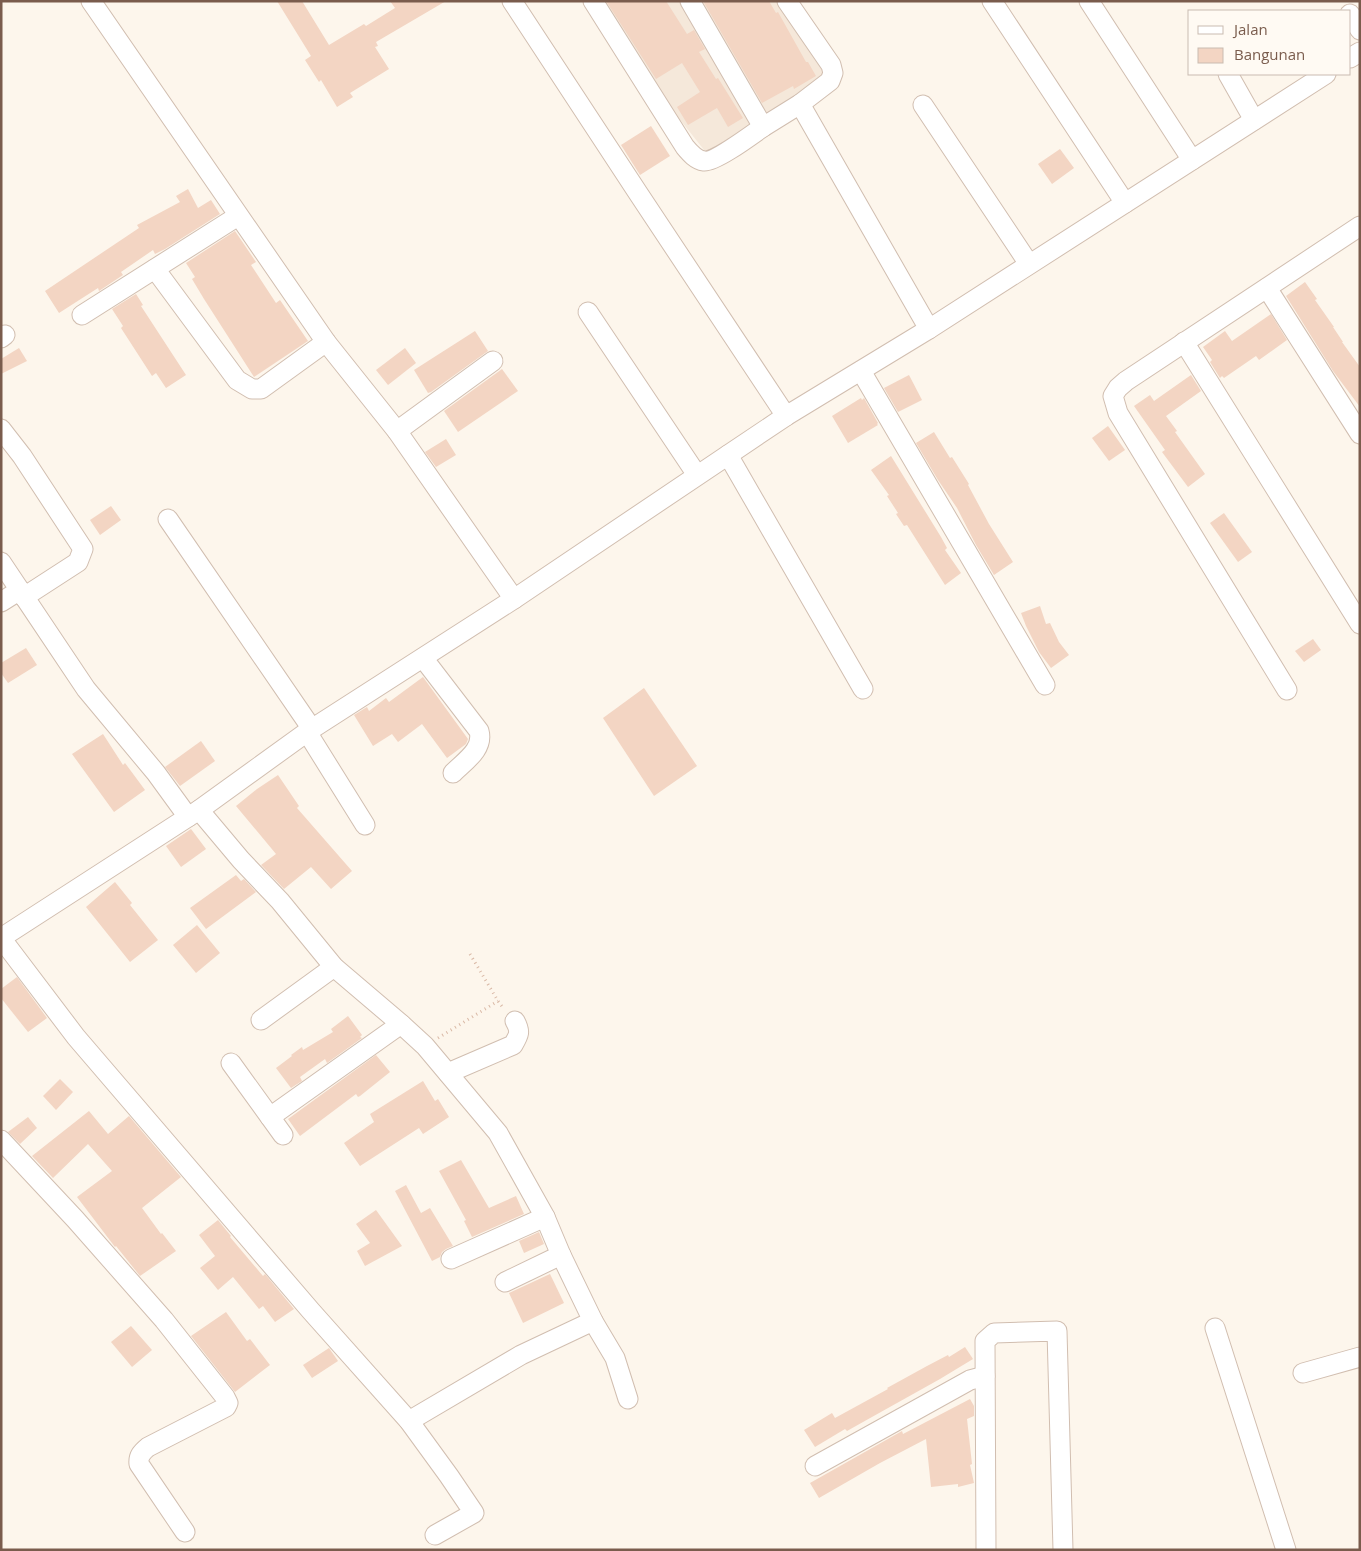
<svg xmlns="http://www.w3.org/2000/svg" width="1361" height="1551" viewBox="0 0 1361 1551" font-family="'Open Sans',sans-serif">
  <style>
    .residential { fill: #f5e8da }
    .building { fill: #f3d5c3 }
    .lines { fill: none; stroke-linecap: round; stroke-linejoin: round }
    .minor-casing { stroke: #d1beb0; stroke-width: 21 }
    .path { stroke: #d9b8a5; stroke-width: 3; stroke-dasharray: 1 4; stroke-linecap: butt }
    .minor { stroke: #fff; stroke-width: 19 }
  </style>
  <rect width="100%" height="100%" fill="#fdf6ec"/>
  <polygon class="residential" points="586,1 783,1 832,76 756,120 712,160"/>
  <g class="building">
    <polygon points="277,1 302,1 329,45 364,24 366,26 395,8 390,1 446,1 376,42 378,46 375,47 389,69 350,93 353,97 337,107 321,80 319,82 305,60 311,56"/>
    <polygon points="606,1 666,1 687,34 694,30 705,49 699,52 716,79 718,78 743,118 728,127 717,108 688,125 677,107 700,92 682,63 656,79"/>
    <polygon points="703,1 769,1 776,13 778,12 806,62 808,62 816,76 794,89 793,86 762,103"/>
    <polygon points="651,126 670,156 640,175 621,145"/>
    <polygon points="1060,149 1074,168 1052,184 1038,164"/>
    <polygon points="188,189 198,208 211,200 220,214 165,249 155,254 153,250 121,272 123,275 99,291 98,288 59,313 45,291 139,228 137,225 180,202 176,196"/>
    <polygon points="235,231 256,262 251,265 276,303 280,300 308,341 254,377 204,299 192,279 195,277 186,263"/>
    <polygon points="1305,282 1317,299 1315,300 1334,327 1333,327 1343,342 1342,342 1360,367 1360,407 1333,371 1286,296"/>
    <polygon points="136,294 143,305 141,306 186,375 166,388 156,373 152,376 121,328 123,326 112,309"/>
    <polygon points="1271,314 1287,340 1259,360 1256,356 1224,378 1222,376 1220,378 1210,362 1212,360 1203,347 1225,331 1232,341"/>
    <polygon points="475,331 488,351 431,392 428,393 414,370"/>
    <polygon points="19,348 27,361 1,374 1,359"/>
    <polygon points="405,348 416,363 388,385 376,370"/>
    <polygon points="502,369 518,391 458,432 444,411"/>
    <polygon points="909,375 922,400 898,412 884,388"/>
    <polygon points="1191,375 1201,391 1166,416 1177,431 1175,432 1205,474 1188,487 1162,452 1165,450 1134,406 1150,395 1154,401"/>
    <polygon points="861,398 862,400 864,398 878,423 877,424 878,425 848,443 832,416"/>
    <polygon points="1108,426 1125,450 1109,461 1092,438"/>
    <polygon points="934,432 950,458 952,457 969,484 968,485 989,524 1013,562 994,575 976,545 957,508 938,480 916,443"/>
    <polygon points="446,439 456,455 436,467 425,452"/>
    <polygon points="891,456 941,537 947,548 945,550 961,573 945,585 907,525 904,526 896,514 898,513 887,496 889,495 871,470"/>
    <polygon points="111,506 121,520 100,535 90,520"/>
    <polygon points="1224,513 1252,552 1238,562 1210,523"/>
    <polygon points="1040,606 1046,624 1050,623 1059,642 1069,655 1051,668 1039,652 1026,626 1021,613"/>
    <polygon points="1313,639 1321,650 1304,662 1295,651"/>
    <polygon points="26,648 37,665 8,683 1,673 1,663"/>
    <polygon points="423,677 468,739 466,744 447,758 422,724 398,742 392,734 373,746 354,715 367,707 369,711 386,698 389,702"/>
    <polygon points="644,688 697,766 654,796 603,718"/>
    <polygon points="103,734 123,765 125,763 145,790 114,812 72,754"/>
    <polygon points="201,741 215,761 180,786 165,767"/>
    <polygon points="278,775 299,806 297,808 352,871 331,889 311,867 284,889 261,865 276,854 236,806 257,789"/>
    <polygon points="191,829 206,849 181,867 166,846"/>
    <polygon points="236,875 241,881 244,879 256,892 206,929 190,908"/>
    <polygon points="115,882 132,903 130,905 158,940 130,962 86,907"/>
    <polygon points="197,925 220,953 196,973 173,945"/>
    <polygon points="17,977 47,1018 28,1032 1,998 1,989"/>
    <polygon points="348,1016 362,1035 360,1037 362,1038 327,1063 325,1059 300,1077 302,1081 291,1088 276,1068 292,1056 291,1055 302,1047 303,1050 333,1032 331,1029"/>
    <polygon points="376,1055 390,1072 360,1096 358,1097 356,1094 300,1136 288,1119"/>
    <polygon points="60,1079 73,1092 56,1110 43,1096"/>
    <polygon points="423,1081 435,1101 438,1099 449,1117 423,1134 419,1128 360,1166 344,1143 374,1122 370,1114"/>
    <polygon points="89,1111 108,1134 129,1116 181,1177 142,1208 161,1234 162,1233 176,1251 140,1276 116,1246 115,1247 77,1197 112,1171 88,1144 53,1178 32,1156"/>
    <polygon points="28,1117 37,1128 20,1144 8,1132"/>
    <polygon points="461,1160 489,1208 516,1196 524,1214 472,1237 464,1221 466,1220 439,1171"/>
    <polygon points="406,1185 421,1213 430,1208 453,1246 446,1249 442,1252 440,1257 432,1261 395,1191"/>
    <polygon points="376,1210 402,1246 365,1266 357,1251 370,1243 356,1224"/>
    <polygon points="218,1220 231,1236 230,1237 263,1276 265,1274 294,1309 275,1322 263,1306 259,1309 233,1277 218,1290 200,1268 215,1256 199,1235"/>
    <polygon points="539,1232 544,1244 524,1253 519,1241"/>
    <polygon points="550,1274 564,1303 523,1323 509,1293"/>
    <polygon points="226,1312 247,1341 250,1339 270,1365 235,1392 191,1336"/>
    <polygon points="131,1326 152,1350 132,1367 111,1342"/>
    <polygon points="965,1347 973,1359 940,1379 863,1422 847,1431 845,1429 815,1447 804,1430 832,1413 835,1418 888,1389 887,1388 927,1366 948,1355 949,1357"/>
    <polygon points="329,1348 338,1361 312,1378 303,1365"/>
    <polygon points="970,1399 974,1406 974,1416 967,1419 972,1464 970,1465 974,1483 958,1487 958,1484 931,1487 926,1439 880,1463 819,1498 810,1483 902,1431 903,1434"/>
  </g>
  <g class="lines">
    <g class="minor-casing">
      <g id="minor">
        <polyline points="91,1 326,342 397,431 514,599"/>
        <polyline points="512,1 638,193 786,416"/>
        <path d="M593 1 685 147C690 153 696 160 704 161 714 163 753 134 763 127"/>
        <polyline points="690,1 763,127 800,104 830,81 833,73 831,65 787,1"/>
        <polyline points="992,1 1125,203"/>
        <polyline points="1089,1 1192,160"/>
        <polyline points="1350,14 1360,30"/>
        <polyline points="1350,58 1360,52"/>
        <polyline points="1228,74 1254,120"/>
        <polyline points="800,104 929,329"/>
        <polyline points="923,105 1029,264"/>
        <polyline points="155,269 237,380 252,389 261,389 326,342"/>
        <polyline points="1267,288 1360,434"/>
        <polyline points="588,312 697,475"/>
        <polyline points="82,315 238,216"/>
        <polyline points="1,338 5,335"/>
        <polyline points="1184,342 1360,624"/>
        <polyline points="861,371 1045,685"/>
        <polyline points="1,429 22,456 83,549 78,562 24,597"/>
        <polyline points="397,431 493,361"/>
        <polyline points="728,455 863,689"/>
        <polyline points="168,519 312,729"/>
        <polyline points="1,562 86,689 156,773 188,817"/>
        <polyline points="1,602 20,590"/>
        <path d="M423 658 479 731C484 749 465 761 453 773"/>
        <polyline points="1287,690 1118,413 1113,396 1118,388 1126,381 1360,226"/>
        <polyline points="307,732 365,825"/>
        <polyline points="199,810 241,860 280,901 334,967 401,1024 425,1046 498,1133 545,1217 561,1255 593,1321 615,1358 628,1399"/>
        <polyline points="1,938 199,810 307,732 514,599 728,455 786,416 929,329 1326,74"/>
        <polyline points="1,938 76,1037 311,1311 409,1421 449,1476 474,1513 435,1535"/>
        <polyline points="261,1020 334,967"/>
        <polyline points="231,1063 283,1135"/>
        <path d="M448 1073 513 1045C519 1035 521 1032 515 1021"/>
        <polyline points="270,1117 401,1024"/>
        <path d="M1 1140 75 1219 164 1320 225 1397 228 1403 226 1407 148 1447C142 1452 138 1456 139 1464L185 1532"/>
        <polyline points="451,1259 545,1217"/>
        <polyline points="505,1282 561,1255"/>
        <polyline points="1215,1328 1286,1550"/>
        <polyline points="1303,1373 1360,1357"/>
        <polyline points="409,1421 521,1355 593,1321"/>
        <polyline points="815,1466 970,1380 985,1376"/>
        <polyline points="986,1550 985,1341 994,1333 1057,1331 1063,1550"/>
      </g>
    </g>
    <g class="path">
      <polyline points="470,954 498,1001 504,1009"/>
      <polyline points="438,1038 498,1001"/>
    </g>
    <use href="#minor" class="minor"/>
  </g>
  <rect width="1361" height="1551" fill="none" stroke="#7a5c4d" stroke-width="5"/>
  <rect x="1188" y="10" width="162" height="65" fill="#fffaf3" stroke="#cabbb1"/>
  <rect x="1198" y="26" width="25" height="8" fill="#ffffff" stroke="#cabbb1"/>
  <text x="1234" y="35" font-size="15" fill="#7a5c4d">Jalan</text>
  <rect x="1198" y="48" width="25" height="15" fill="#f3d5c3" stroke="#cabbb1"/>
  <text x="1234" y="60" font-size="15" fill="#7a5c4d">Bangunan</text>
</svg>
